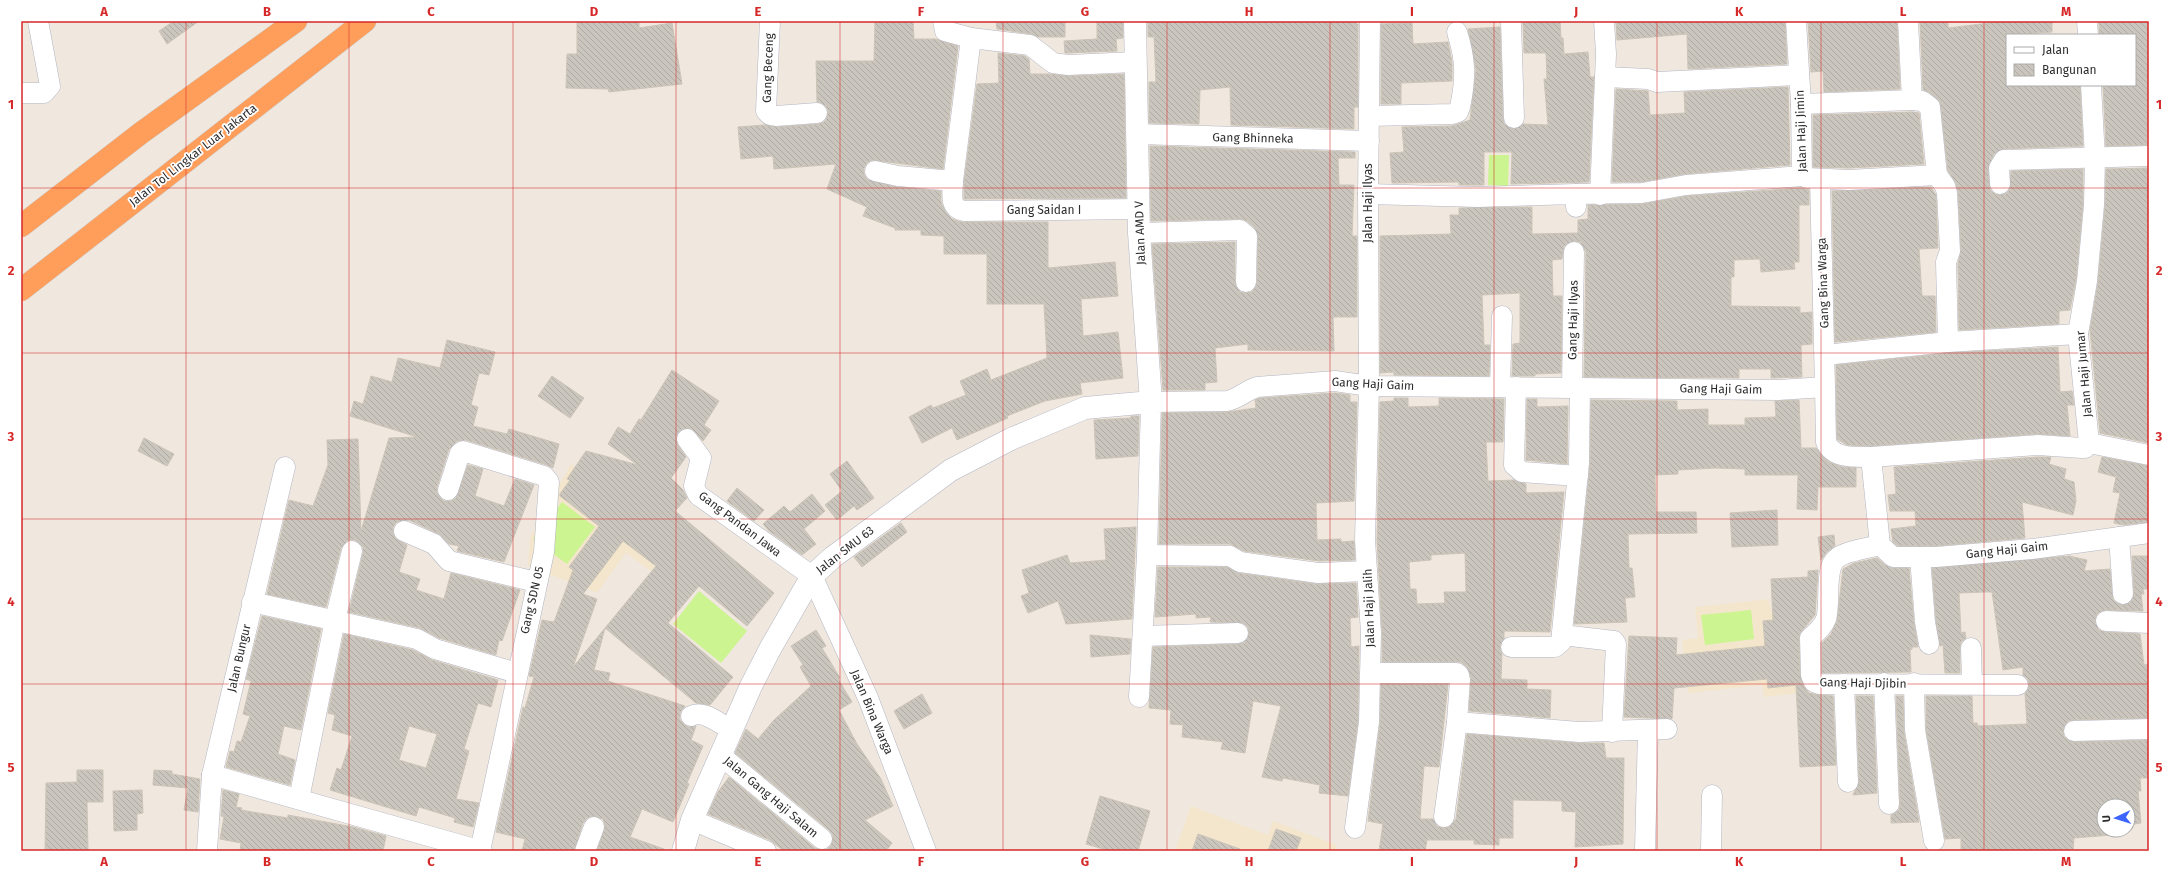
<svg xmlns="http://www.w3.org/2000/svg" width="2170" height="872" viewBox="0 0 2170 872" font-family="'Fira Sans',sans-serif">
  <style>
    .education { fill: #f3e6cd }
    .pitch { fill: #ccf490 }
    .building { fill: url(#building-back-hatch); stroke: #ccc4b7; fill-rule: evenodd }
    .lines { fill: none; stroke-linecap: round; stroke-linejoin: round }
    .street-casing { stroke: #b2b5c2; stroke-width: 21 }
    .secondary-casing { stroke: #b2b5c2; stroke-width: 23 }
    .highway-casing { stroke: #c8c8c8; stroke-width: 23 }
    .street { stroke: #fff; stroke-width: 20 }
    .secondary { stroke: #fff; stroke-width: 22 }
    .highway { stroke: #ff9e5a; stroke-width: 22 }
    .grid { fill: none; stroke: #d62828; stroke-width: 1; stroke-opacity: 0.55 }
    .labels { text-anchor: middle; dominant-baseline: central; stroke-width: 3.5; stroke-linejoin: round; paint-order: stroke }
    .street-label { font-size: 12px; fill: #2d2d2d; stroke: #fff }
    .neatline { fill: none; stroke: #d62828; stroke-width: 1.5 }
    .grid-label { font-size: 13px; text-anchor: middle; font-weight: bold; fill: #d62828 }
  </style>
  <defs>
    <pattern id="building-back-hatch" width="6" height="6" patternUnits="userSpaceOnUse"><rect width="6" height="6" fill="#cbc6bd"/><path d="M-1 5l2 2M0 0l6 6M5-1l2 2" fill="none" stroke="#afaaa3"/></pattern>
  </defs>
  <rect width="100%" height="100%" fill="#f0e8df"/>
  <g class="education">
    <polygon points="571,464 675,539 651,571 626,553 597,593 528,566 530,537"/>
    <polygon points="1769,599 1771,611 1800,608 1808,692 1764,697 1762,685 1688,693 1682,640 1698,638 1695,607"/>
    <polygon points="1191,806 1268,835 1273,821 1337,845 1335,851 1175,851"/>
  </g>
  <g class="pitch">
    <polygon points="1489,155 1509,155 1508,186 1488,185"/>
    <polygon points="562,502 595,527 567,564 533,539"/>
    <polygon points="699,591 747,631 721,663 673,624"/>
    <polygon points="1751,610 1754,639 1705,645 1701,615"/>
  </g>
  <g class="building">
    <polygon points="174,21 199,21 167,44 159,31"/>
    <polygon points="577,21 639,21 639,28 672,23 682,84 609,92 608,89 566,88 567,54 577,54"/>
    <polygon points="875,21 913,21 914,39 936,39 958,46 943,169 872,160 867,163 864,168 864,174 867,179 896,187 941,191 941,202 946,213 952,219 961,222 1048,222 1048,268 1115,262 1118,296 1081,299 1083,336 1118,332 1123,378 1080,383 1082,394 1045,401 1007,416 1008,418 957,440 952,428 922,443 909,417 931,405 933,408 966,395 960,381 987,369 991,380 1047,358 1044,304 987,304 987,254 944,254 944,236 921,235 921,230 895,230 895,228 863,216 867,207 827,189 836,164 774,169 773,156 741,159 738,127 764,125 777,127 818,124 824,122 827,118 828,112 826,106 817,102 816,61 874,61"/>
    <polygon points="996,21 1065,21 1065,37 1038,37 1031,34 997,29"/>
    <polygon points="1097,21 1123,21 1123,38 1116,39 1117,51 1065,53 1064,41 1097,39"/>
    <polygon points="1148,21 1356,21 1356,24 1358,24 1358,107 1354,107 1354,129 1231,125 1230,87 1200,90 1199,124 1149,123 1149,82 1156,82 1154,37 1148,37"/>
    <polygon points="1523,21 1560,21 1561,38 1563,38 1564,54 1588,52 1590,77 1594,77 1589,182 1511,184 1512,152 1484,152 1484,185 1459,185 1459,182 1392,183 1390,153 1404,152 1402,127 1452,126 1470,120 1476,70 1468,29 1500,27 1503,118 1504,124 1514,129 1523,124 1548,125 1544,79 1547,79 1546,53 1524,53"/>
    <polygon points="1616,21 1785,21 1787,64 1688,69 1687,34 1617,40"/>
    <polygon points="1808,21 1897,21 1900,89 1824,92 1823,71 1811,72"/>
    <polygon points="1920,21 1948,21 1948,28 2006,21 2052,21 2052,32 2007,35 2007,32 2007,85 2080,85 2083,146 2003,149 1994,154 1988,169 1990,190 1995,194 2000,195 2007,193 2010,189 2011,171 2083,169 2083,204 2076,280 2070,310 2059,311 2059,324 1959,330 1958,264 1961,250 1958,192 1956,183 1948,171 1940,102 1929,92 1923,90"/>
    <polygon points="2099,21 2149,21 2147,145 2106,146 2103,85 2135,85 2135,35 2099,35"/>
    <polygon points="1412,23 1413,44 1448,42 1452,62 1452,81 1401,83 1401,104 1381,104 1381,24"/>
    <polygon points="998,53 1025,56 1029,59 1030,74 1049,74 1069,76 1124,74 1126,198 964,199 964,182 977,84 999,83"/>
    <polygon points="1788,87 1790,165 1685,174 1641,182 1612,182 1616,89 1648,91 1650,115 1685,113 1684,92"/>
    <polygon points="1912,112 1919,113 1924,164 1849,168 1813,167 1813,115"/>
    <polygon points="1150,146 1355,152 1355,158 1338,158 1339,185 1354,185 1352,236 1357,236 1357,317 1333,317 1334,351 1248,350 1248,344 1215,348 1217,382 1205,383 1205,390 1163,390 1152,244 1235,242 1235,282 1240,292 1246,293 1252,292 1257,283 1258,236 1254,227 1247,221 1240,219 1151,221"/>
    <polygon points="2148,168 2149,204 2149,443 2100,433 2090,330 2098,282 2105,206 2106,169"/>
    <polygon points="1931,187 1936,195 1938,248 1919,249 1922,296 1935,296 1936,332 1835,342 1832,191"/>
    <polygon points="1801,188 1809,190 1809,205 1799,205 1799,262 1794,262 1795,269 1761,272 1760,259 1734,260 1734,277 1731,277 1731,306 1800,307 1800,313 1812,312 1812,344 1801,345 1802,377 1771,378 1771,369 1739,369 1739,378 1584,377 1586,252 1580,242 1574,241 1564,246 1562,259 1552,260 1553,296 1562,296 1561,373 1535,374 1535,376 1512,376 1513,344 1520,343 1520,293 1482,295 1484,345 1490,345 1489,376 1394,375 1394,372 1380,373 1380,236 1451,234 1450,215 1459,215 1459,208 1532,207 1532,234 1578,233 1578,220 1588,219 1588,205 1642,204 1687,196"/>
    <polygon points="447,340 495,352 489,375 479,373 471,405 478,407 473,426 507,434 509,429 559,444 553,468 547,465 466,440 457,441 449,449 437,487 437,493 444,501 451,501 456,498 468,465 483,469 475,496 504,506 515,479 534,485 504,562 457,551 459,546 449,544 439,534 409,520 397,522 393,527 393,533 395,538 407,545 399,572 420,579 416,590 444,599 451,573 520,590 502,641 499,640 496,655 439,638 420,628 349,612 363,553 363,547 355,540 348,540 341,548 326,607 267,594 289,500 313,506 328,465 327,440 358,439 361,531 389,438 417,437 350,416 354,401 363,404 371,376 392,382 398,358 440,368"/>
    <polygon points="2058,347 2060,392 2072,391 2074,405 2067,405 2070,436 2037,434 1871,446 1847,445 1837,439 1836,365 1949,353"/>
    <path d="M672 370 719 401 704 425 711 430 703 441 691 428 681 430 676 435 678 445 686 457 671 478 683 490 687 498 675 511 774 593 747 626 699 586 668 623 733 677 710 705 696 703 605 628 594 670 610 673 608 681 685 706 680 713V720L688 727 696 726 691 740 703 746 687 783 689 784 673 822 642 809 630 837 664 849 663 851H597L605 826 603 819 592 816 587 818 583 823 574 851H522L525 839 496 832 523 707 525 708 534 677 529 676 542 620 554 622 573 570 569 567 599 526 560 496V494L570 480 567 479 586 451 638 465 608 444 618 427 630 434 639 419 641 420ZM623 541 656 566 573 667 597 599 583 594Z"/>
    <polygon points="552,376 584,398 570,418 538,396"/>
    <polygon points="1335,393 1350,395 1350,402 1357,402 1354,501 1316,503 1317,540 1341,539 1341,542 1354,541 1355,560 1319,561 1244,551 1230,544 1159,544 1162,413 1227,412 1256,408 1255,400 1260,398"/>
    <path d="M1394 398H1408V407L1439 406V398L1504 399 1503 442H1486L1488 481 1514 480 1526 484V493L1564 492 1550 632 1504 631V639L1500 647 1502 653 1501 679 1527 680V689L1551 690 1550 718 1469 711 1471 678 1467 667 1461 662H1382V632L1377 540 1380 402 1394 401ZM1465 553 1466 592H1444L1445 603 1417 604 1416 589H1410L1409 562 1431 560V555Z"/>
    <polygon points="1527,399 1537,399 1537,407 1568,406 1567,464 1526,460"/>
    <polygon points="1591,400 1677,401 1677,410 1708,409 1708,425 1745,425 1745,418 1776,417 1775,401 1799,400 1801,448 1816,448 1829,462 1842,467 1856,468 1856,487 1818,487 1817,510 1797,509 1798,475 1745,475 1745,469 1715,468 1678,470 1678,474 1655,475 1656,512 1696,512 1697,533 1628,534 1629,568 1632,568 1635,597 1625,598 1627,622 1574,624 1590,464"/>
    <polygon points="1131,416 1139,416 1138,456 1096,459 1094,420 1131,418"/>
    <polygon points="144,438 174,454 167,466 138,451"/>
    <polygon points="2038,457 2051,457 2049,464 2066,469 2064,479 2074,482 2076,501 2073,515 2022,502 2025,538 1936,546 1898,546 1893,542 1891,529 1916,526 1915,511 1890,511 1888,495 1896,494 1894,467"/>
    <polygon points="2102,457 2149,466 2149,522 2123,525 2114,523 2120,493 2113,492 2116,477 2098,472"/>
    <polygon points="847,461 874,498 857,510 854,506 837,520 825,505 842,491 830,474"/>
    <polygon points="737,488 764,510 754,521 727,501"/>
    <polygon points="812,494 825,511 804,529 816,544 802,555 769,531 763,524 784,506 790,512"/>
    <polygon points="1777,510 1778,545 1732,547 1730,513"/>
    <polygon points="901,523 907,532 862,567 854,557"/>
    <polygon points="1136,527 1132,619 1066,624 1058,601 1028,613 1021,596 1029,593 1022,570 1067,555 1070,563 1106,560 1104,529"/>
    <polygon points="1834,535 1835,546 1827,552 1821,560 1818,537"/>
    <polygon points="2069,556 2087,560 2084,571 2110,569 2113,600 2118,604 2123,605 2130,603 2134,594 2132,556 2149,556 2149,589 2143,589 2144,594 2141,594 2143,611 2106,610 2097,614 2095,621 2099,630 2105,632 2140,634 2144,665 2149,664 2149,718 2074,720 2068,721 2063,731 2064,737 2074,742 2149,740 2149,778 2140,778 2141,791 2138,791 2141,823 2128,825 2128,806 2104,806 2104,830 2111,830 2112,835 2074,838 2073,851 1961,851 1961,838 1945,839 1926,729 1926,696 1972,696 1973,723 1977,723 1978,726 2027,724 2025,694 2029,685 2028,679 2023,675 2023,667 2003,670 1992,592 1985,592 1959,593 1961,633 1965,632 1966,638 1961,642 1960,648 1960,673 1945,673 1943,645 1940,646 1936,621 1932,568"/>
    <polygon points="1877,558 1885,565 1892,568 1909,568 1914,623 1918,647 1912,647 1912,649 1910,650 1911,672 1822,673 1822,643 1831,634 1837,621 1843,569 1854,563"/>
    <polygon points="1158,567 1227,567 1238,573 1316,584 1356,583 1358,617 1350,618 1351,647 1359,646 1358,721 1348,796 1319,793 1320,785 1283,778 1282,781 1262,777 1281,706 1253,701 1245,753 1221,749 1223,742 1182,737 1183,725 1170,724 1171,710 1149,708 1153,647 1238,644 1244,643 1249,633 1248,627 1243,623 1210,622 1211,617 1196,618 1196,614 1155,617"/>
    <polygon points="1818,570 1815,615 1800,633 1799,638 1800,675 1804,687 1809,693 1819,695 1833,696 1836,765 1800,767 1796,685 1768,688 1767,679 1674,688 1672,719 1624,717 1629,636 1677,638 1676,655 1765,646 1763,621 1773,620 1771,579 1808,577 1808,571"/>
    <polygon points="262,616 321,629 301,730 284,726 278,754 295,760 290,785 226,767 230,751 234,752 237,741 241,742 250,716 243,714 251,681 246,679"/>
    <polygon points="816,630 826,646 822,648 840,678 838,679 852,702 839,710 857,744 881,779 893,806 865,820 892,843 886,851 784,851 770,840 708,814 718,792 729,777 815,848 826,850 831,846 833,835 829,830 735,753 746,729 758,739 774,720 811,686 800,667 803,665 791,646"/>
    <path d="M344 634 413 650 432 660 498 680 491 707 478 703 464 749 469 751 456 799 479 803 473 827 454 822 455 818 419 807 416 816 330 790 337 768 341 770 352 736 332 730 335 715 328 713ZM409 726 437 734 426 768 399 760Z"/>
    <polygon points="1090,635 1131,639 1130,654 1091,657"/>
    <polygon points="1381,684 1448,684 1439,767 1424,766 1420,819 1433,819 1437,826 1443,828 1449,827 1456,819 1467,734 1578,743 1604,743 1606,758 1624,758 1623,844 1575,847 1576,812 1562,811 1562,801 1513,800 1513,838 1499,838 1499,845 1474,844 1474,840 1427,840 1425,851 1379,851 1383,824 1368,821 1380,723"/>
    <polygon points="922,694 932,713 904,729 894,711"/>
    <polygon points="1856,696 1873,696 1877,793 1853,795 1859,782"/>
    <polygon points="1896,696 1903,696 1904,732 1919,822 1891,823 1891,815 1899,810 1900,804"/>
    <polygon points="77,770 103,770 103,802 87,802 88,851 45,851 46,783 77,782"/>
    <polygon points="154,770 172,771 172,774 200,779 198,812 184,810 188,788 153,785"/>
    <polygon points="142,790 143,813 137,814 137,830 114,831 113,791"/>
    <polygon points="223,790 239,794 236,807 242,808 241,810 288,818 288,815 353,827 386,836 383,851 240,851 241,843 220,839 224,817 221,816"/>
    <polygon points="1100,796 1150,811 1138,851 1110,851 1086,844"/>
    <polygon points="1276,829 1301,838 1296,851 1268,851"/>
    <polygon points="1198,834 1240,849 1239,851 1192,851"/>
  </g>
  <g class="lines">
    <g class="street-casing">
      <g id="street">
        <polyline points="770,21 766,111 770,115 776,116 817,113"/>
        <polyline points="943,21 945,31 971,38"/>
        <polyline points="1511,21 1514,118"/>
        <polyline points="1796,21 1801,104 1802,176"/>
        <polyline points="1908,21 1912,100 1922,101 1930,107 1937,175 1945,186 1947,193 1950,251 1946,262 1948,342"/>
        <polyline points="2087,21 2088,35"/>
        <path d="M1135 62 1068 65 1053 63 1030 45 971 38 953 181C953 193 948 208 964 211L1139 209"/>
        <polyline points="1605,77 1648,79 1657,82 1799,75"/>
        <polyline points="21,93 44,93 50,86 38,21"/>
        <polyline points="1801,104 1912,100"/>
        <path d="M1370 116 1452 114 1458 112 1460 107C1466 79 1466 60 1457 32"/>
        <polyline points="1137,134 1369,141"/>
        <polyline points="875,171 898,176 953,181"/>
        <polyline points="1807,178 1849,180 1937,175"/>
        <polyline points="1820,180 1825,387"/>
        <polyline points="2000,184 1999,168 2004,160 2149,156"/>
        <polyline points="1368,194 1478,197 1576,194 1576,207"/>
        <polyline points="1576,194 1642,193 1686,185 1802,176"/>
        <polyline points="1600,195 1606,54 1604,21"/>
        <polyline points="1139,233 1240,230 1247,236 1246,282"/>
        <polyline points="1825,355 1948,342 2078,334"/>
        <polyline points="1500,387 1502,316"/>
        <polyline points="1516,387 1514,465 1522,472 1578,476"/>
        <polyline points="1572,388 1574,252"/>
        <polyline points="687,439 701,458 694,486 698,495 812,576 868,698 926,851"/>
        <polyline points="2089,443 2149,455"/>
        <polyline points="1871,457 2038,445 2082,448 2085,448 2089,443 2078,334 2087,281 2094,205 2095,158 2091,85"/>
        <polyline points="448,490 460,453 463,451 544,476 549,482 544,552 480,851"/>
        <polyline points="404,531 434,544 449,561 536,582"/>
        <polyline points="2119,537 2123,594"/>
        <path d="M1880 545C1869 548 1844 551 1836 559 1824 569 1831 604 1826 619 1823 627 1817 632 1810 638L1811 675 1814 682 1819 684 2018 685"/>
        <polyline points="1147,555 1230,556 1240,562 1318,573 1367,571"/>
        <polyline points="1920,557 1925,622 1929,644"/>
        <polyline points="252,602 417,639 435,649 517,673"/>
        <polyline points="2106,621 2149,623"/>
        <polyline points="1562,635 1614,641 1616,644 1612,732"/>
        <polyline points="1143,636 1238,633"/>
        <polyline points="1511,647 1555,647 1561,642 1579,463 1580,388"/>
        <polyline points="1971,648 1972,684"/>
        <polyline points="1370,673 1457,673 1459,675 1460,680 1457,722 1579,732 1667,729"/>
        <polyline points="1884,683 1889,804"/>
        <polyline points="1914,683 1915,730 1934,841"/>
        <polyline points="1844,684 1848,782"/>
        <path d="M1139 697 1147 555 1151 402 1227 401C1238 399 1245 391 1257 387L1335 381 1369 386 1778 390 1825 387 1826 442C1833 459 1855 457 1871 457L1880 545 1893 557H1936L2032 549 2149 533"/>
        <path d="M691 716C704 709 720 724 731 730"/>
        <polyline points="2074,731 2149,729"/>
        <polyline points="720,755 822,839"/>
        <polyline points="212,775 482,851"/>
        <polyline points="299,799 335,620 352,551"/>
        <polyline points="1444,817 1457,722"/>
        <polyline points="692,820 766,851"/>
        <polyline points="1355,828 1369,722 1371,633 1365,540 1369,386 1368,194 1370,21"/>
        <polyline points="1645,850 1648,730"/>
        <polyline points="207,851 212,775 285,467"/>
        <polyline points="585,851 594,827"/>
        <polyline points="1711,851 1712,795"/>
      </g>
    </g>
    <g class="secondary-casing">
      <polyline id="secondary" points="683,851 692,820 751,686 770,649 812,576 833,557 951,470 1011,439 1085,408 1151,402 1139,233 1135,21"/>
    </g>
    <g class="highway-casing">
      <g id="highway">
        <polyline points="21,226 141,133 296,21"/>
        <polyline points="21,290 365,21"/>
      </g>
    </g>
    <use href="#street" class="street"/>
    <use href="#secondary" class="secondary"/>
    <use href="#highway" class="highway"/>
  </g>
  <path class="grid" d="M186 21V851M349 21V851M513 21V851M676 21V851M840 21V851M1003 21V851M1167 21V851M1330 21V851M1494 21V851M1657 21V851M1821 21V851M1984 21V851M21 188H2149M21 353H2149M21 519H2149M21 684H2149"/>
  <g class="labels">
    <g class="street-label">
      <text transform="translate(768 68) rotate(-88)">Gang Beceng</text>
      <text transform="translate(1801 131) rotate(-92)">Jalan Haji Jimin</text>
      <text transform="translate(1253 138) rotate(1)">Gang Bhinneka</text>
      <text transform="translate(193 155) rotate(-38)">Jalan Tol Lingkar Luar Jakarta</text>
      <text transform="translate(1368 203) rotate(-90)">Jalan Haji Ilyas</text>
      <text x="1044" y="210">Gang Saidan I</text>
      <text transform="translate(1140 233) rotate(-92)">Jalan AMD V</text>
      <text transform="translate(1823 283) rotate(-92)">Gang Bina Warga</text>
      <text transform="translate(1573 320) rotate(-89)">Gang Haji Ilyas</text>
      <text transform="translate(2084 374) rotate(-95)">Jalan Haji Jumar</text>
      <text transform="translate(1373 384) rotate(3)">Gang Haji Gaim</text>
      <text transform="translate(1721 389) rotate(1)">Gang Haji Gaim</text>
      <text transform="translate(740 524) rotate(37)">Gang Pandan Jawa</text>
      <text transform="translate(845 550) rotate(-38)">Jalan SMU 63</text>
      <text transform="translate(2007 550) rotate(-6)">Gang Haji Gaim</text>
      <text transform="translate(532 600) rotate(-77)">Gang SDN 05</text>
      <text transform="translate(1369 608) rotate(-92)">Jalan Haji Jalih</text>
      <text transform="translate(239 658) rotate(-77)">Jalan Bungur</text>
      <text transform="translate(1863 683) rotate(1)">Gang Haji Djibin</text>
      <text transform="translate(872 712) rotate(67)">Jalan Bina Warga</text>
      <text transform="translate(771 797) rotate(40)">Jalan Gang Haji Salam</text>
    </g>
  </g>
  <rect width="2170" height="872" fill="none" stroke="#ffffff" stroke-width="44"/>
  <rect x="2006" y="34" width="130" height="52" fill="#ffffff" stroke="#ababab"/>
  <rect x="2014" y="47" width="20" height="6" fill="#ffffff" stroke="#ababab"/>
  <text x="2042" y="54" font-size="12" fill="#2d2d2d">Jalan</text>
  <rect x="2014" y="64" width="20" height="12" fill="url(#building-back-hatch)" stroke="#ababab"/>
  <text x="2042" y="74" font-size="12" fill="#2d2d2d">Bangunan</text>
  <g transform="translate(2116 818) rotate(266)"><circle r="19" fill="#ffffff" stroke="#ababab"/>
  <path d="M0-3L7 15L0 10L-7 15Z" fill="#3c64ff"/>
  <text y="-6" font-size="11" font-weight="bold" text-anchor="middle" fill="#2d2d2d">U</text>
  </g>
  <rect x="22" y="22" width="2126" height="828" class="neatline"/>
  <g class="grid-label">
    <text x="104" y="16">A</text>
    <text x="267" y="16">B</text>
    <text x="431" y="16">C</text>
    <text x="594" y="16">D</text>
    <text x="758" y="16">E</text>
    <text x="921" y="16">F</text>
    <text x="1085" y="16">G</text>
    <text x="1249" y="16">H</text>
    <text x="1412" y="16">I</text>
    <text x="1576" y="16">J</text>
    <text x="1739" y="16">K</text>
    <text x="1903" y="16">L</text>
    <text x="2066" y="16">M</text>
    <text x="11" y="109">1</text>
    <text x="2159" y="109">1</text>
    <text x="11" y="275">2</text>
    <text x="2159" y="275">2</text>
    <text x="11" y="441">3</text>
    <text x="2159" y="441">3</text>
    <text x="11" y="606">4</text>
    <text x="2159" y="606">4</text>
    <text x="11" y="772">5</text>
    <text x="2159" y="772">5</text>
    <text x="104" y="866">A</text>
    <text x="267" y="866">B</text>
    <text x="431" y="866">C</text>
    <text x="594" y="866">D</text>
    <text x="758" y="866">E</text>
    <text x="921" y="866">F</text>
    <text x="1085" y="866">G</text>
    <text x="1249" y="866">H</text>
    <text x="1412" y="866">I</text>
    <text x="1576" y="866">J</text>
    <text x="1739" y="866">K</text>
    <text x="1903" y="866">L</text>
    <text x="2066" y="866">M</text>
  </g>
</svg>
